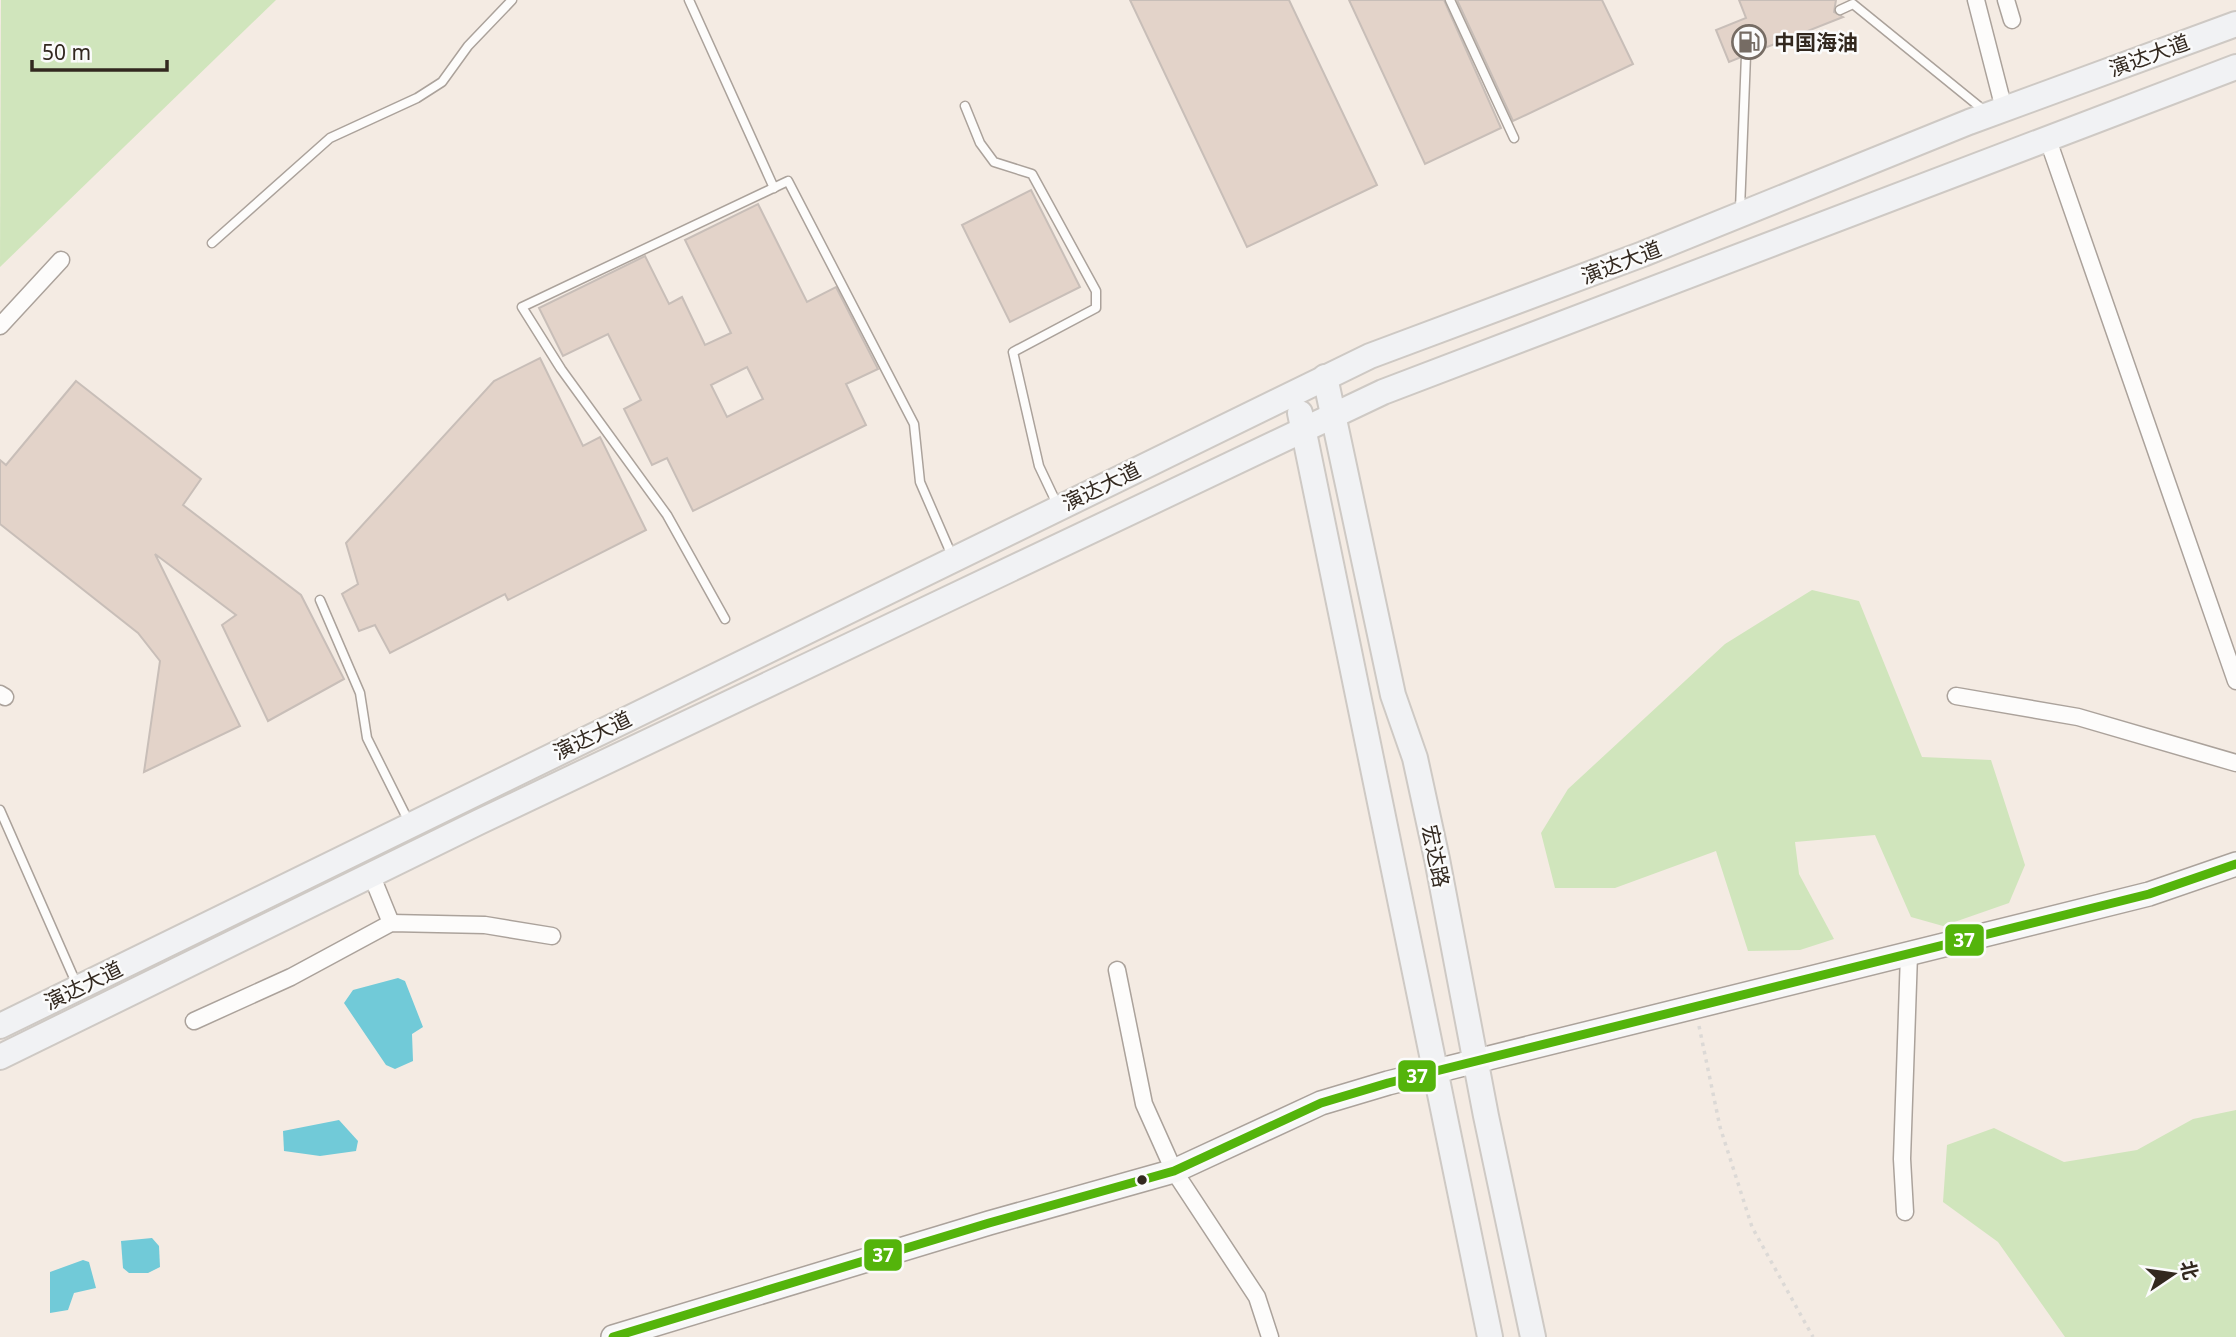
<svg xmlns="http://www.w3.org/2000/svg" width="2236" height="1337" viewBox="0 0 2236 1337" font-family="'Noto Sans','Noto Sans SC',sans-serif">
  <style>
    .green { fill: #d0e5bc }
    .water { fill: #71cad8 }
    .building { fill: #e3d3c9; stroke: #c8beb8; stroke-width: 2; fill-rule: evenodd }
    .lines { fill: none; stroke-linecap: round; stroke-linejoin: round }
    .service-casing { stroke: #aba29b; stroke-width: 11 }
    .minor-casing { stroke: #aba29b; stroke-width: 19 }
    .secondary-casing { stroke: #aba29b; stroke-width: 26 }
    .primary-casing { stroke: #cec9c4; stroke-width: 28 }
    .path { stroke: #dcd9d6; stroke-width: 3.5; stroke-dasharray: 3.5 5; stroke-linecap: butt }
    .service { stroke: #fdfcfb; stroke-width: 8 }
    .minor { stroke: #fdfcfb; stroke-width: 16 }
    .secondary { stroke: #f7f7f7; stroke-width: 23 }
    .primary { stroke: #f1f2f4; stroke-width: 24 }
    .bus-1-casing { stroke: #fbfbfb; stroke-width: 14 }
    .bus-1 { stroke: #54b40b; stroke-width: 9 }
    .bus-dot { fill: #32281f; stroke: #fbfbfb; stroke-width: 2.5 }
    .labels { text-anchor: middle; dominant-baseline: central; stroke-width: 5; stroke-linejoin: round; paint-order: stroke }
    .poi-label { font-size: 21px; font-weight: bold; fill: #32281f; stroke: #fbfbfb; text-anchor: start }
    .street-label { font-size: 21px; fill: #32281f; stroke: #fbfbfb }
    .line-badge { stroke: #fbfbfb; stroke-width: 2.5 }
    .badge-label { font-size: 19px; text-anchor: middle; font-weight: bold; fill: #fff }
  </style>
  <rect width="100%" height="100%" fill="#f4ebe3"/>
  <g class="green">
    <polygon points="1,0 276,0 0,267"/>
    <polygon points="1812,590 1859,601 1922,757 1991,760 2025,865 2009,903 1943,926 1911,917 1875,835 1795,842 1799,874 1834,939 1800,950 1748,951 1716,851 1615,888 1555,888 1541,833 1568,789 1725,644"/>
    <polygon points="2236,1110 2236,1337 2065,1337 1998,1242 1943,1202 1947,1145 1994,1128 2064,1162 2137,1150 2193,1119"/>
  </g>
  <g class="water">
    <polygon points="398,978 405,981 423,1027 412,1034 413,1061 395,1069 386,1065 344,1003 353,990"/>
    <polygon points="339,1120 358,1141 356,1151 320,1156 284,1151 283,1131"/>
    <polygon points="152,1238 159,1246 160,1267 148,1273 129,1273 123,1268 121,1241"/>
    <polygon points="83,1260 89,1262 96,1288 74,1293 68,1310 50,1313 50,1272"/>
  </g>
  <g class="building">
    <polygon points="1130,0 1289,0 1377,185 1247,247"/>
    <polygon points="1349,0 1444,0 1501,128 1425,164"/>
    <polygon points="1457,0 1602,0 1633,64 1513,121"/>
    <polygon points="1739,0 1836,0 1834,12 1843,17 1752,53 1744,49 1739,58 1729,62 1716,30 1746,18"/>
    <polygon points="1031,190 1080,287 1010,322 962,225"/>
    <path d="M758 204 807 302 836 287 878 369 846 384 866 425 693 511 667 458 652 465 624 409 641 400 608 334 563 356 539 308 645 256 669 304 682 297 705 345 731 333 685 240ZM747 367 763 399 727 417 711 385Z"/>
    <polygon points="540,358 583,446 600,437 646,530 508,600 505,594 390,653 375,625 359,631 342,594 358,584 346,543 494,381"/>
    <polygon points="76,381 201,479 183,505 301,595 344,679 268,721 222,625 236,615 155,554 240,726 144,772 160,661 138,633 0,524 0,460 6,465"/>
  </g>
  <g class="lines">
    <g class="service-casing">
      <g id="service">
        <polyline points="689,0 774,188"/>
        <polyline points="1450,0 1514,138"/>
        <polyline points="1840,10 1853,4 1986,112"/>
        <polyline points="965,106 980,143 994,162 1032,174 1096,291 1096,308 1013,352 1039,466 1057,504"/>
        <polyline points="1740,209 1746,55"/>
        <polyline points="212,243 330,138 417,98 442,82 468,46 512,0"/>
        <polyline points="320,600 360,693 367,738 409,822"/>
        <polyline points="725,619 667,515 561,369 522,307 788,181 914,424 920,482 953,558"/>
        <polyline points="0,810 77,985"/>
      </g>
    </g>
    <g class="minor-casing">
      <g id="minor">
        <polyline points="1976,0 2004,109"/>
        <polyline points="2006,0 2012,20"/>
        <polyline points="2047,137 2236,681"/>
        <polyline points="0,326 61,260"/>
        <polyline points="0,694 5,697"/>
        <polyline points="1956,696 2078,717 2236,763"/>
        <polyline points="371,874 391,923"/>
        <polyline points="1117,970 1144,1104 1174,1171 1257,1297 1270,1337"/>
        <polyline points="194,1021 291,977 391,923 485,925 552,936"/>
        <polyline points="1905,1212 1902,1159 1909,954"/>
      </g>
    </g>
    <g class="secondary-casing">
      <polyline id="secondary" points="613,1337 989,1223 1174,1171 1321,1103 1388,1083 2149,894 2236,864"/>
    </g>
    <g class="primary-casing">
      <g id="primary">
        <polyline points="1325,377 1393,695 1415,758 1437,859 1486,1116 1533,1337"/>
        <polyline points="1300,413 1490,1337"/>
        <polyline points="0,1026 1370,356 1643,254 1969,122 2236,24"/>
        <polyline points="0,1057 479,822 1383,392 2236,67"/>
      </g>
    </g>
    <polyline class="path" points="1699,1026 1720,1127 1752,1227 1813,1337"/>
    <use href="#service" class="service"/>
    <use href="#minor" class="minor"/>
    <use href="#secondary" class="secondary"/>
    <use href="#primary" class="primary"/>
    <g class="bus-1-casing">
      <polyline id="bus-1" points="613,1337 989,1223 1174,1171 1321,1103 1388,1083 2149,894 2236,864"/>
    </g>
    <use href="#bus-1" class="bus-1"/>
  </g>
  <defs>
    <g id="fuel-ring" transform="scale(1.75)"><circle r="9.5" fill="#fbfbfb" stroke="#766c64" stroke-width="1.5"/><path d="M-5.5-6h7V0h2V4h1.3V-2.5L3-4.5l.8-.8L6-3V5H2.5V1h-1V6h-7ZM-4.2-4.7v3.2H.2V-4.7Z" fill="#766c64"/></g>
  </defs>
  <g fill-rule="evenodd">
    <use href="#fuel-ring" x="1749" y="42"/>
  </g>
  <circle class="bus-dot" cx="1142" cy="1180" r="6"/>
  <g class="labels">
    <g class="poi-label">
      <text x="1774" y="42">中国海油</text>
    </g>
    <g class="street-label">
      <text transform="translate(2149 55) rotate(-20)">演达大道</text>
      <text transform="translate(1621 262) rotate(-21)">演达大道</text>
      <text transform="translate(1101 486) rotate(-26)">演达大道</text>
      <text transform="translate(592 735) rotate(-26)">演达大道</text>
      <text transform="translate(1436 856) rotate(78)">宏达路</text>
      <text transform="translate(83 985) rotate(-26)">演达大道</text>
    </g>
  </g>
  <g class="line-badge">
    <rect x="1944" y="923" width="41" height="34" rx="7" fill="#54b40b"/>
    <rect x="1397" y="1059" width="40" height="34" rx="7" fill="#54b40b"/>
    <rect x="863" y="1238" width="40" height="34" rx="7" fill="#54b40b"/>
  </g>
  <g class="badge-label">
    <text x="1964" y="947">37</text>
    <text x="1417" y="1083">37</text>
    <text x="883" y="1262">37</text>
  </g>
  <g transform="translate(2173 1274) rotate(77)" stroke="#fbfbfb" stroke-width="5" paint-order="stroke">
  <path d="M0-5L12 26L0 18L-12 26Z" fill="#32281f"/>
  <text y="-10" font-size="19" font-weight="bold" text-anchor="middle" fill="#32281f">北</text>
  </g>
  <path d="M32 60v10h135v-10" fill="none" stroke="#32281f" stroke-width="3.5"/>
  <text x="42" y="60" font-size="21" fill="#32281f" stroke="#fbfbfb" stroke-width="5" paint-order="stroke">50 m</text>
</svg>
